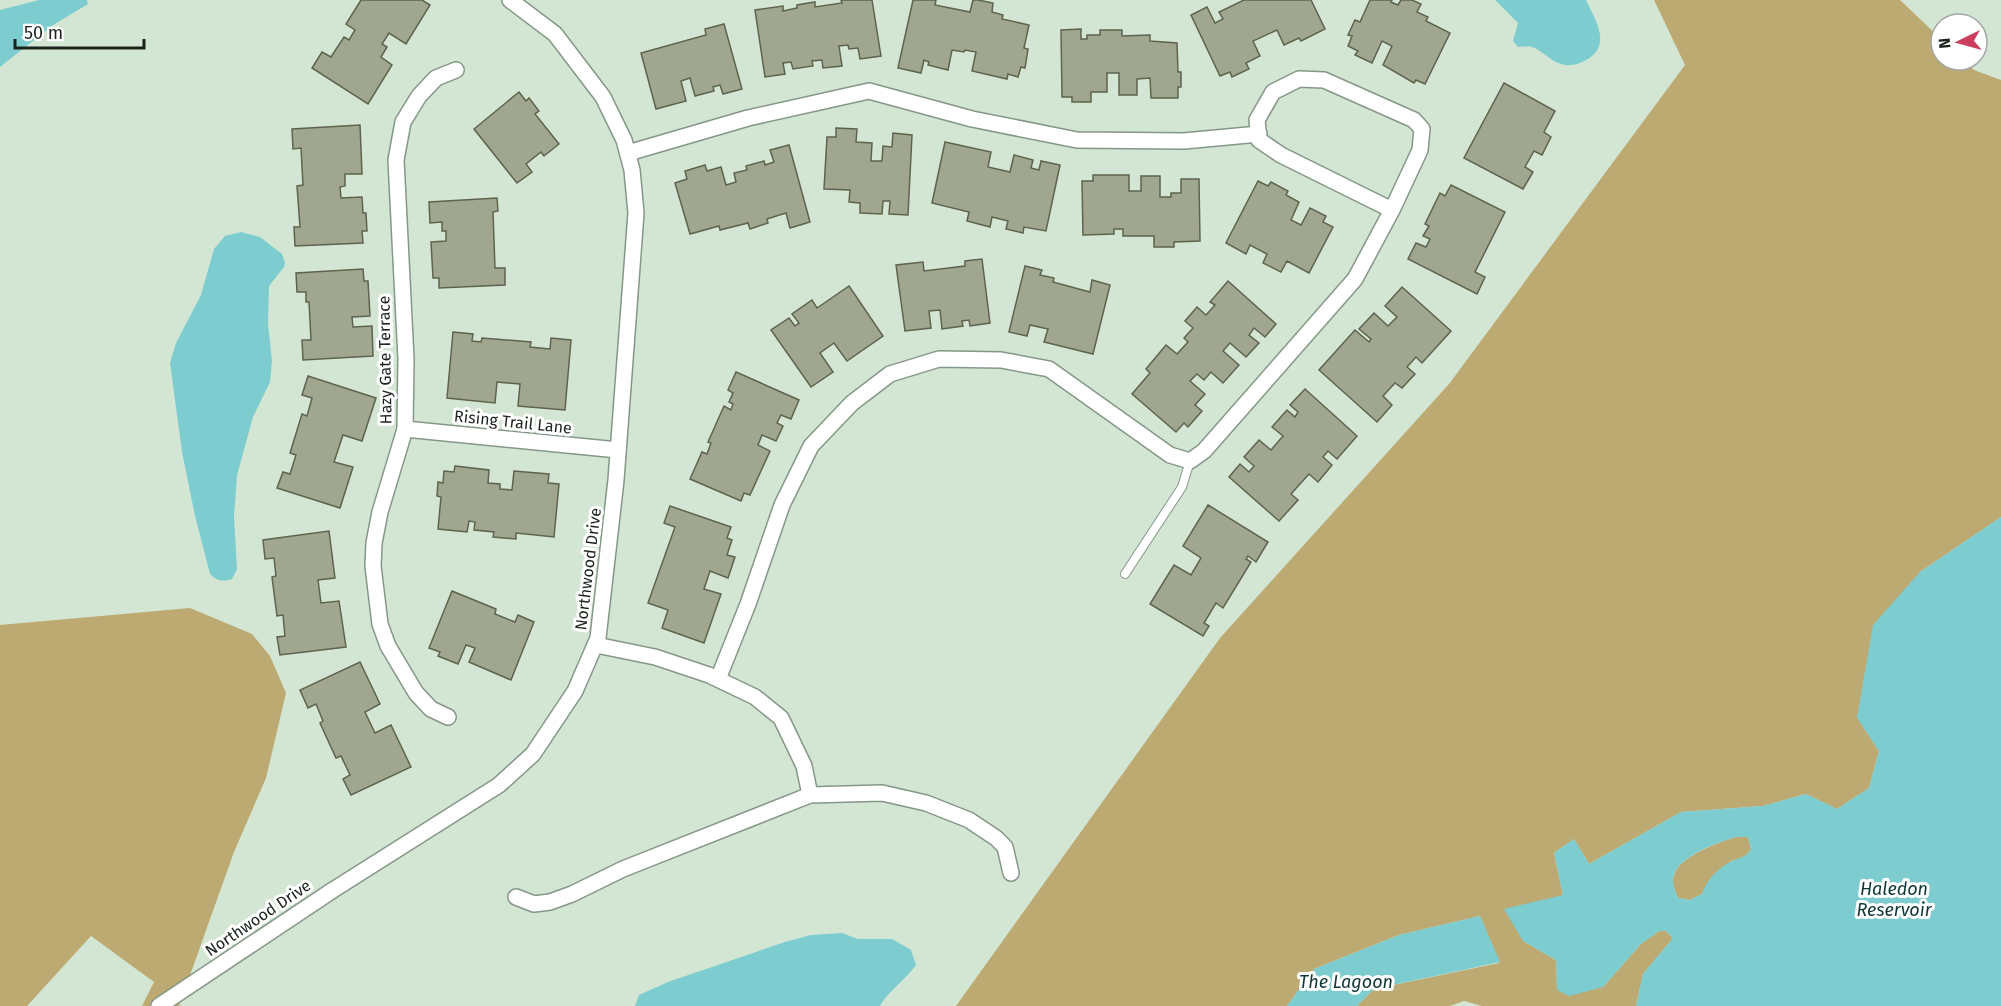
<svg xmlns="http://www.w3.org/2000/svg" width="2001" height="1006" viewBox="0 0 2001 1006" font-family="'Fira Sans',sans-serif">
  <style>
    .forest { fill: #bdaa72 }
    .water { fill: #7dccd0; fill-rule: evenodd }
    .building { fill: #a0a690; stroke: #5e634e; stroke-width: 1.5 }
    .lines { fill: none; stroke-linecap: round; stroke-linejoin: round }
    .service-casing { stroke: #859786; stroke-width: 10 }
    .minor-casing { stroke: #859786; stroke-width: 18 }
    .service { stroke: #fff; stroke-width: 8 }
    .minor { stroke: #fff; stroke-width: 15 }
    .labels { text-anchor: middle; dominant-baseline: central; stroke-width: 6; stroke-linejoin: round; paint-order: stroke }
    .street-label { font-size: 16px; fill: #1b221b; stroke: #fff }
    .water-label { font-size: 18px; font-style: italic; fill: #0f3738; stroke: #fff }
  </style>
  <rect width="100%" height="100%" fill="#d3e6d3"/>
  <g class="forest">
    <polygon points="1654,0 1900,0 1941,39 1941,60 1963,60 1974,70 2001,80 2001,517 1920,572 1857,717 1879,751 1869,788 1837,809 1806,794 1763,806 1681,812 1589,864 1574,839 1554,853 1563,895 1523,941 1556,960 1557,989 1603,987 1641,944 1659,931 1666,931 1673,938 1643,974 1636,1006 1482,1006 1464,1001 1450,1006 1357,1006 1374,989 1499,963 1480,916 1399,935 1314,969 1287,1006 956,1006 1220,638 1449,384 1685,65"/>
    <polygon points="190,608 252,634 270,656 286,693 266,778 234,852 179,1006 142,1006 154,982 91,936 27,1006 0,1006 0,625"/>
    <path d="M1736 837H1748L1751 850 1743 859 1731 861 1702 894 1690 900 1678 898C1675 891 1671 883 1674 875 1680 856 1719 842 1736 837Z"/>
  </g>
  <g class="water">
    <polygon points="39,0 87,0 88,4 53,25 0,67 0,10"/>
    <path d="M1495 0H1586C1595 20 1612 43 1588 59 1579 64 1571 67 1561 64 1550 61 1542 50 1532 47 1528 46 1522 47 1518 47L1513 41 1518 23Z"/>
    <path d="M241 232 260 237 282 254 285 263 284 267 269 286 268 324 272 361 270 382 253 417 237 475 234 516 237 569 232 579C223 582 217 581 210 574L195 516 182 452 170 363 176 343 201 295 214 249 225 236Z"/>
    <path d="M2001 517V1006H1636L1643 974 1673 938 1666 931H1659L1641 944 1603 987 1569 996 1557 990 1556 960 1523 941 1504 909 1563 895 1554 853 1574 839 1589 864 1681 812 1763 806 1806 794 1837 809 1869 788 1879 751 1857 718 1873 625 1920 572ZM1736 837H1748L1751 850C1743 859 1740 857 1730 862 1717 869 1706 881 1702 894L1690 900 1678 898C1675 891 1671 882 1674 874 1682 855 1718 842 1736 837Z"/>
    <polygon points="1480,916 1500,962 1374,989 1357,1006 1287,1006 1314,969 1399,935"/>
    <path d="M842 933 858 939H892L911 950 916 965C906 979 886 994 880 1006H635L639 995 668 982 785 942 811 935Z"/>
  </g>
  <g class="building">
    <polygon points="361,0 422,0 430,5 406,44 389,33 382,44 387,47 381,57 392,65 368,104 312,68 322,52 331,57 344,37 349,40 355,30 346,24"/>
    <polygon points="841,0 872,0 881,56 860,59 858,48 849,49 848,45 839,46 842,66 823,68 822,60 812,61 813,66 793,69 791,62 783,63 785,74 765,77 755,10 783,6 783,11 797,8 797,5 815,2 815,7 842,3"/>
    <polygon points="913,0 936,0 935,5 970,12 973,0 978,0 993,3 992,12 1003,15 1002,19 1029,25 1024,48 1028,49 1025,68 1021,67 1018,77 1008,74 1007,79 972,71 976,52 965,50 964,52 952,50 948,70 928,65 929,62 924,60 921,73 898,68"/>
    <polygon points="1244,0 1311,0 1325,29 1301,41 1299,38 1284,45 1277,30 1253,41 1260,56 1246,63 1249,69 1232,77 1230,72 1220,76 1191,15 1207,7 1215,23 1223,19 1219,12"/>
    <polygon points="1370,0 1392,0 1391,2 1398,5 1401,0 1412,0 1421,4 1417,12 1428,17 1426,21 1450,33 1425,84 1416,80 1414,83 1383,65 1392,46 1382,41 1372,63 1355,55 1358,51 1348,46 1352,36 1348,35 1355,20 1360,22"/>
    <polygon points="724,24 742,89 723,94 720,85 713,87 714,91 695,96 690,78 681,81 686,101 656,109 641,53 706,35 705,29"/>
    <polygon points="1081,29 1081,39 1087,39 1087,35 1100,35 1100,30 1122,30 1122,36 1150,35 1150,41 1177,43 1178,72 1181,72 1181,87 1178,87 1178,98 1151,98 1150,78 1137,79 1137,95 1119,95 1119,73 1107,73 1107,92 1091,92 1091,102 1072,102 1072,97 1062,97 1061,30"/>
    <polygon points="1504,83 1555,111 1544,132 1551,137 1542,155 1534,151 1525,167 1533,172 1523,189 1464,158"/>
    <polygon points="519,92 526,101 529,98 539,111 535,114 559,144 544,156 541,152 526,164 532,172 517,183 474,129"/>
    <polygon points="360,125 362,174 345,174 345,186 340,187 341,198 362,197 363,213 366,213 367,231 362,231 363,243 295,246 294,227 300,227 297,186 303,185 301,148 293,149 292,129"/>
    <polygon points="836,128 857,129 856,142 872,143 871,161 882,161 883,146 892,147 893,133 912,135 908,215 889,214 890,201 883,201 882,214 860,213 860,203 849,202 850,190 824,189 827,137 836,137"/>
    <polygon points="945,142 991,152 988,167 1010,172 1014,155 1033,160 1031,168 1039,170 1041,161 1060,165 1046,231 1024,227 1023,233 1006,229 1008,221 992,217 990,227 967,221 969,212 932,203"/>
    <polygon points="789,145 810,222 790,228 786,213 767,219 768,223 750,229 748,223 720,230 719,226 690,234 675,183 687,179 685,171 705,165 707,171 721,167 726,185 736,182 734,173 747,170 746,166 764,161 765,165 774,162 770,150"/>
    <polygon points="1093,175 1129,175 1129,191 1141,191 1141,176 1160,176 1160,197 1171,197 1171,193 1181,193 1181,179 1199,179 1200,241 1174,242 1174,247 1154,247 1154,236 1123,236 1123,229 1114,229 1114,234 1083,235 1082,181 1093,181"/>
    <polygon points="1258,181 1268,186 1271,182 1288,191 1286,195 1299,202 1291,220 1301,225 1310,208 1326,216 1323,222 1333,227 1309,273 1287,261 1281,272 1263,263 1267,254 1250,245 1246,254 1226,243"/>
    <polygon points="1451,185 1505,212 1475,272 1485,277 1477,294 1408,259 1416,243 1426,247 1430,239 1423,236 1429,226 1425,224 1440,193 1445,196"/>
    <polygon points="497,198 498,211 493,212 495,268 505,268 505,285 439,288 439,278 433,278 431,242 446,241 446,231 442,231 442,222 430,223 429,202"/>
    <polygon points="982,259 990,323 970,326 969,320 962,321 963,326 942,329 940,310 929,311 931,328 905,331 896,265 923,262 924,271 965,266 965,261"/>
    <polygon points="1025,266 1042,270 1040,275 1054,278 1053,282 1090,292 1092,280 1110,285 1093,354 1044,342 1048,329 1030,325 1027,336 1009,332"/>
    <polygon points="363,269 364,281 368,281 370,316 352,317 353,327 372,326 373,356 303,360 302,340 311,340 309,302 306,302 306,292 297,292 296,273"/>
    <polygon points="1228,281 1276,324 1265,337 1254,328 1249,335 1259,343 1246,357 1230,343 1223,351 1239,365 1223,383 1211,372 1204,380 1197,374 1190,381 1205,394 1195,405 1202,411 1188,427 1184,423 1176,432 1132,394 1150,373 1146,369 1166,345 1177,354 1188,342 1184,338 1193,328 1185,321 1197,307 1206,315 1215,305 1210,302"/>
    <polygon points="849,286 883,336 847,361 834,343 820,353 833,372 811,387 771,330 789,318 795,326 799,323 792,314 812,300 817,308"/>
    <polygon points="1402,287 1451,331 1422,363 1416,357 1407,367 1415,374 1402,388 1395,383 1383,396 1392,405 1377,422 1319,370 1355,330 1369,342 1371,339 1359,329 1374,313 1388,326 1397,317 1385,306"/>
    <polygon points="453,332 473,334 472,341 481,342 482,338 531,342 530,347 550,349 551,338 571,340 565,410 518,406 520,384 497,382 495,403 447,398"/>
    <polygon points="736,372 799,400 791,419 781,415 777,423 783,426 776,441 762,435 758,445 770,451 750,495 744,493 741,501 690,479 702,452 707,454 711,443 708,442 724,406 731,410 733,404 729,402 733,393 728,390"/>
    <polygon points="308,376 376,398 362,441 343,435 334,462 353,467 340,508 277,488 283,472 290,474 296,455 290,453 302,414 307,416 312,398 302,395"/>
    <polygon points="1305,389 1357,436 1337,459 1328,451 1323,457 1332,465 1318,482 1309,474 1291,494 1298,500 1279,521 1229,477 1240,464 1249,472 1254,466 1244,457 1259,440 1271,450 1283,436 1272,427 1287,410 1295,417 1298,412 1290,405"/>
    <polygon points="455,466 489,470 488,483 500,484 500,489 512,490 514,471 549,474 548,483 559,484 554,537 516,533 516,539 493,537 494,532 474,530 475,522 469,521 467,532 438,529 441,497 437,496 438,482 443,483 444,471 454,472"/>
    <polygon points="1208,505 1268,542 1256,562 1248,556 1246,559 1251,562 1223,608 1216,603 1204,623 1209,626 1203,636 1150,604 1174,565 1191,575 1201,558 1183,546"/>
    <polygon points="670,506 731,527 727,538 732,540 727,555 735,557 728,578 710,571 704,589 721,594 704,643 662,628 668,610 648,603 675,527 664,523"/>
    <polygon points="329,531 335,578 318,580 321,603 339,601 346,647 280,655 277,637 285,636 283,615 277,616 272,577 276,576 274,558 265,559 263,540"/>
    <polygon points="452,591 496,609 495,614 515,622 518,615 534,622 511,680 469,662 475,648 466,645 458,664 438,656 440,652 429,648"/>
    <polygon points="360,662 380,704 365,712 375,733 391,725 411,767 351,795 343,779 350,775 341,756 336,758 320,723 323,721 316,704 308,708 300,690"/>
  </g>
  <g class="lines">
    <g class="service-casing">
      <polyline id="service" points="1125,574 1182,487 1190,461"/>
    </g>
    <g class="minor-casing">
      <g id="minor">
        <polyline points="628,153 748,118 869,91 972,119 1077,140 1184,141 1259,134"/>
        <polyline points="405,429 618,450"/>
        <polyline points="596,645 655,657 709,675 755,697 781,718 804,766 810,795"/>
        <polyline points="718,679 748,604 782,505 811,446 852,403 890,374 939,359 1001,360 1049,369 1170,455 1190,461 1204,451 1355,279 1392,210 1420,150 1422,129 1414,120 1324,80 1299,79 1273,92 1257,120 1259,140 1281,155 1392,210"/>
        <polyline points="448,717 431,709 416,693 388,646 380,624 373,566 374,543 380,512 405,429 406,359 396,160 403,122 419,96 436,78 456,70"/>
        <polyline points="516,897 534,904 550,902 572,894 623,869 810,795 882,793 926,803 969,820 996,838 1005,847 1011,873"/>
        <polyline points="159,1006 333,890 499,785 533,754 575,691 598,638 616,480 636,213 632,170 624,140 603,97 555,34 510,0"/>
      </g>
    </g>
    <use href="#service" class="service"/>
    <use href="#minor" class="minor"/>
  </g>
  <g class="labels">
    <g class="street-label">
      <text transform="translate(385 360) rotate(-91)">Hazy Gate Terrace</text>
      <text transform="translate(513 422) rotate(6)">Rising Trail Lane</text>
      <text transform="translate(588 569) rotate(-83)">Northwood Drive</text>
      <text transform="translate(258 918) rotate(-34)">Northwood Drive</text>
    </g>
    <g class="water-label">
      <text x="1894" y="889">Haledon<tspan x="1894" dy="21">Reservoir</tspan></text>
      <text x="1346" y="982">The Lagoon</text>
    </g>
  </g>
  <g transform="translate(1959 42) rotate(265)"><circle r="28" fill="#ffffff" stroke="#a4a7a4" stroke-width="1.5"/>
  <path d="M0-4.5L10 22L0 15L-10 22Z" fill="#cc3d5e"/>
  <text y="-9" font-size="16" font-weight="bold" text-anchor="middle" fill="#1b221b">N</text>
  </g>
  <path d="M15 39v9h129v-9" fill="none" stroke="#1b221b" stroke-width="3"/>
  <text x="24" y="39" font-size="18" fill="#1b221b" stroke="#ffffff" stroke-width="4.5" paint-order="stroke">50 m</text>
</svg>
